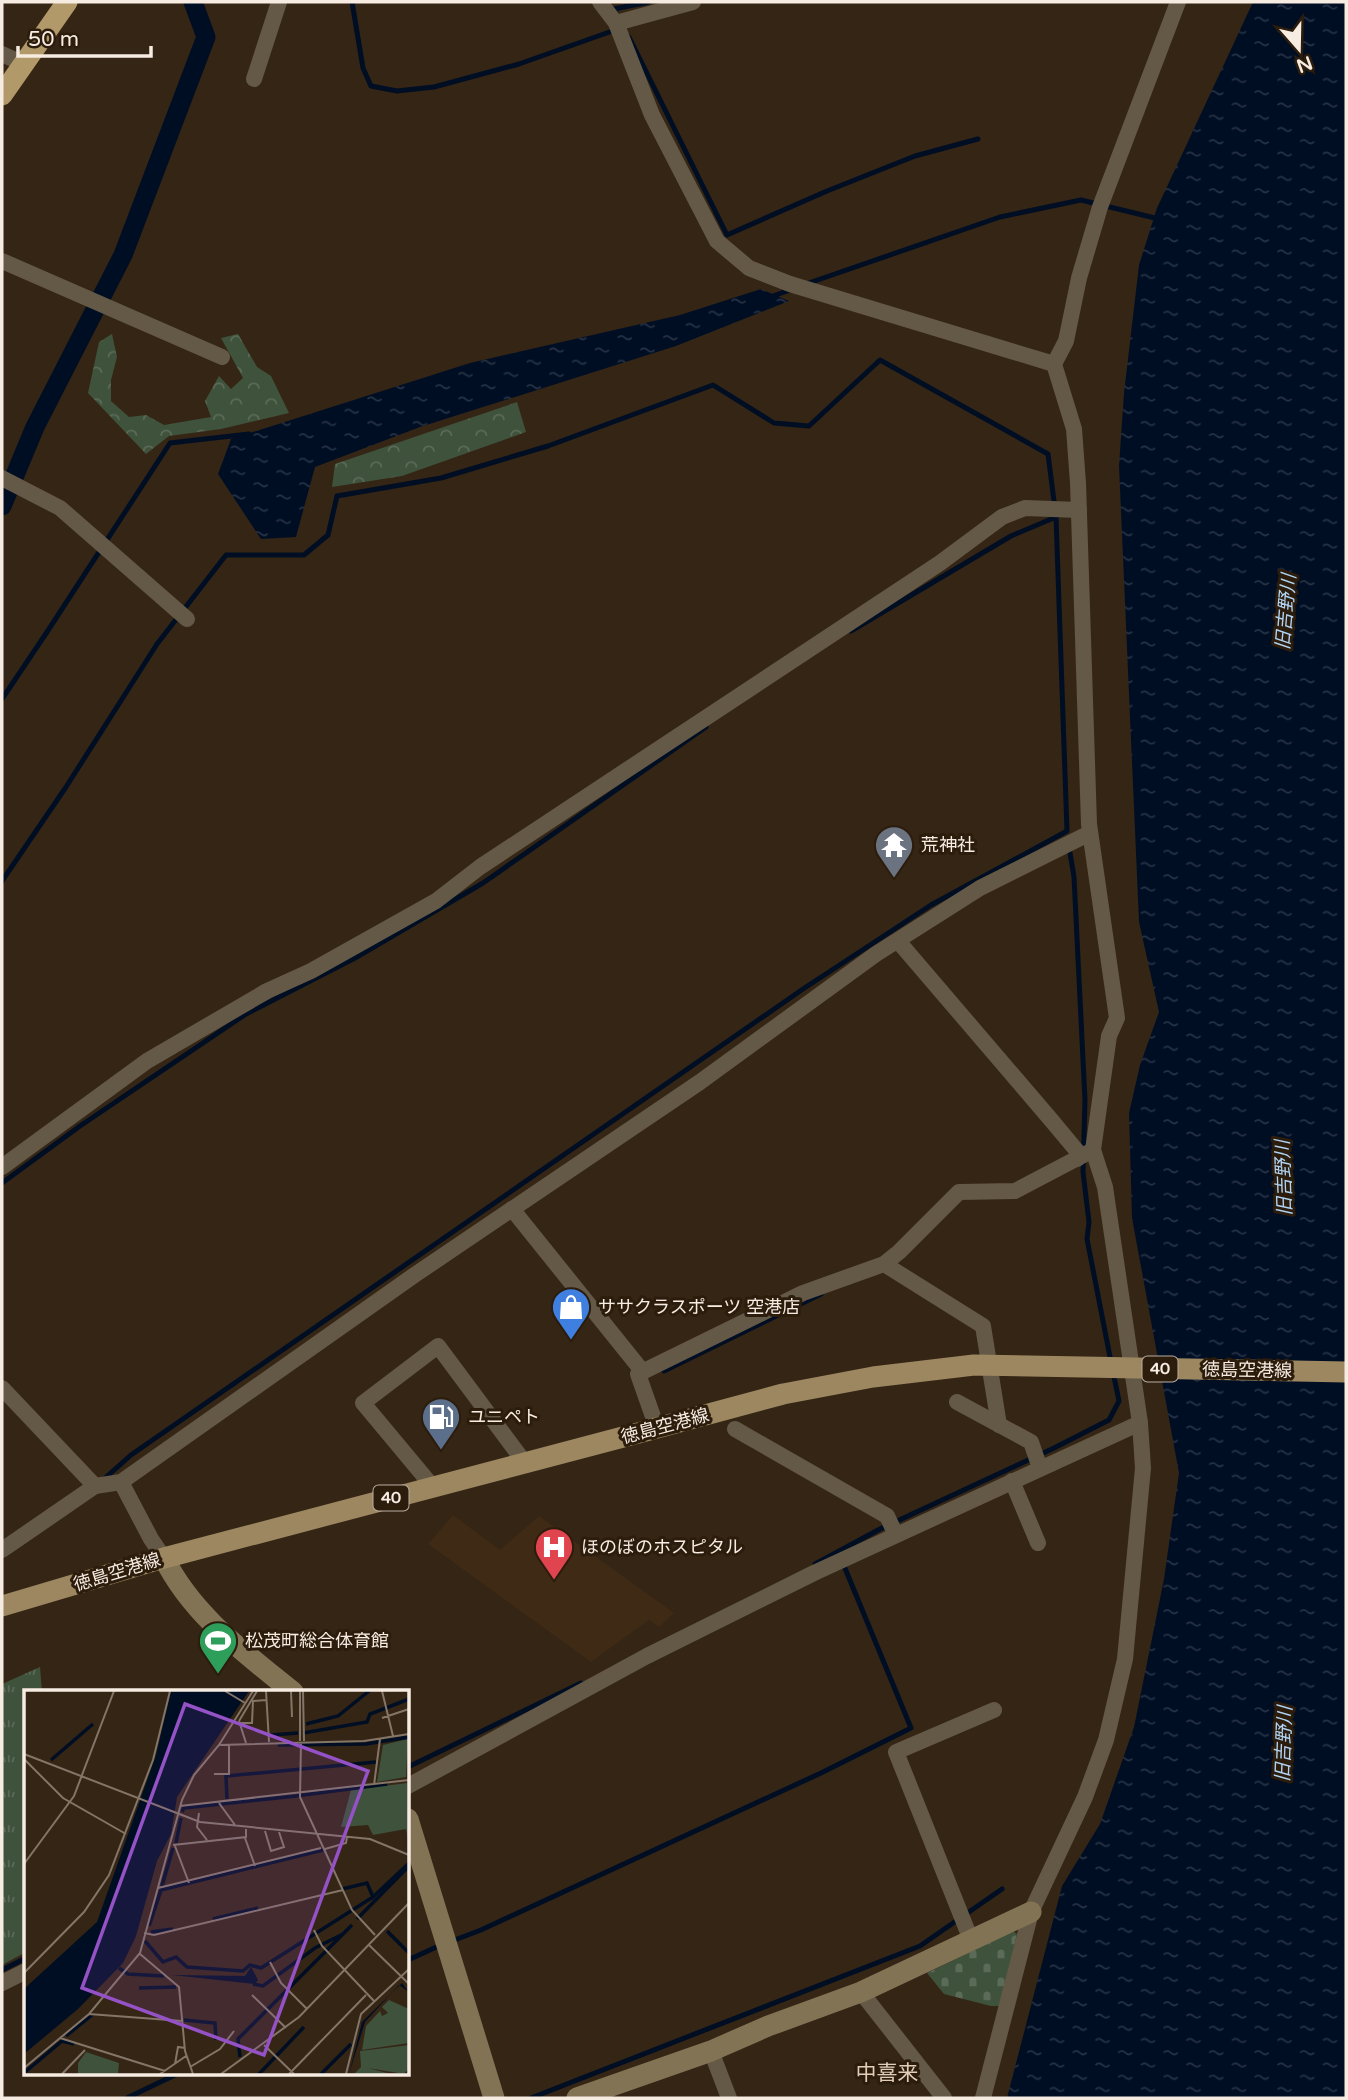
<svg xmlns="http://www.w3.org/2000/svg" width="1348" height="2100" viewBox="0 0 1348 2100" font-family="'Varela Round','Noto Sans JP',sans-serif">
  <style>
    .built { fill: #3f2a15 }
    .forest { fill: url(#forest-crowns) }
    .cemetery { fill: url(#cemetery-stones) }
    .park { fill: url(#park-tufts) }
    .water { fill: url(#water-ripples) }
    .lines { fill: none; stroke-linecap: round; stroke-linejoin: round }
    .stream { stroke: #000e24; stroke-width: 5 }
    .canal { stroke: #000e24; stroke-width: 19 }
    .street { stroke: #635946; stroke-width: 16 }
    .secondary { stroke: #837355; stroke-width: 21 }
    .primary { stroke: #9c8760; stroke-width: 21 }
    .highway { stroke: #b2996a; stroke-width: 21 }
    .labels { text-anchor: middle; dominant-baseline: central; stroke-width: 6; stroke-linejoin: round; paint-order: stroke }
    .shield { fill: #2b1c0c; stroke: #baaea2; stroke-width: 2 }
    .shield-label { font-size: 16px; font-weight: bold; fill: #f7ece2 }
    .poi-label { font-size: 18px; fill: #f7ece2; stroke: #2b1c0c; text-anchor: start }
    .street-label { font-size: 18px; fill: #f7ece2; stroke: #2b1c0c }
    .water-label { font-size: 19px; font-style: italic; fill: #b0d3f4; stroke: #2b1c0c }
    .quarter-label { font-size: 21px; fill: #e2cdb9; stroke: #2b1c0c }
    .inset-river { fill: none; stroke: #000e24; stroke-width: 3.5 }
    .inset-road { fill: none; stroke: #837567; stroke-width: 2 }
    .view { fill: #9452c6; fill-opacity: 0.15; stroke: #9452c6; stroke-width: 3.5 }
    .inset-edge { fill: none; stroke: #f7ece2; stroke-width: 3.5 }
  </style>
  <defs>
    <pattern id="forest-crowns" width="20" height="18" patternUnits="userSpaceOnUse" patternTransform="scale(1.75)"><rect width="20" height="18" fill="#3e523c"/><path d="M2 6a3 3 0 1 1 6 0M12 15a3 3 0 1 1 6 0" fill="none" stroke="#5b6b58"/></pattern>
    <pattern id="cemetery-stones" width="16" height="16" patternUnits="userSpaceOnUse" patternTransform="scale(1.75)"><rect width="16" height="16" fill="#3e523c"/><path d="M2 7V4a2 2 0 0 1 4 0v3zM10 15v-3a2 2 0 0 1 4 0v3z" fill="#5b6b58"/></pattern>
    <pattern id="park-tufts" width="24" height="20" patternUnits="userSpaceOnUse" patternTransform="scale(1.75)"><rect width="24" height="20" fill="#3e523c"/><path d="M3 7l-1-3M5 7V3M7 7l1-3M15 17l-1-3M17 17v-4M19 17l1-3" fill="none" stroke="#5b6b58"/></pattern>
    <pattern id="water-ripples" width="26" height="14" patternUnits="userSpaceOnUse" patternTransform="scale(1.75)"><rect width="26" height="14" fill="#000e24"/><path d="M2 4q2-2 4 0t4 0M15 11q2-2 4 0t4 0" fill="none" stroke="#263144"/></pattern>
  </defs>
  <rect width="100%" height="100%" fill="#352515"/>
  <polygon class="built" points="453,1515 500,1550 539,1516 674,1613 659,1627 649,1620 591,1662 428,1544"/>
  <g class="forest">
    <polygon points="112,334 117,357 111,380 111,401 129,417 146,415 164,425 211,417 205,401 219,376 231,389 243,378 221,338 238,334 257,367 271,376 289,413 221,429 169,436 146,454 88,393 99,342"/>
    <polygon points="517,402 526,432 402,476 332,487 335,464"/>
  </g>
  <polygon class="cemetery" points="1013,1931 1017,1934 1001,2006 991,2006 944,1994 927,1973"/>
  <polygon class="park" points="40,1667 42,1692 26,1692 26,1952 2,1965 2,1684"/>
  <g class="water">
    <polygon points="1253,2 1346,2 1346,2098 1007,2098 1062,1886 1100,1824 1134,1727 1164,1579 1179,1473 1132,1218 1129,1113 1140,1065 1159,1012 1139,922 1119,466 1124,393 1139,265 1157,208"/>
    <polygon points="761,289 789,301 676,346 420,427 315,467 296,537 261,539 218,474 231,439 470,363 680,315"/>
  </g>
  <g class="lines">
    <g class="stream">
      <polyline points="352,2 363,68 371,86 397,91 434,87 519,64 618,29"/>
      <polyline points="616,13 614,9 649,2"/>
      <polyline points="629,37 727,235 827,191 915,156 978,139"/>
      <polyline points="806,284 1000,217 1081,200 1159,219"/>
      <polyline points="770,297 790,290"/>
      <polyline points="851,631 1011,536 1056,517"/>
      <polyline points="2,699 47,632 170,443 249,434"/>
      <polyline points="1069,847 1074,877 1085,1100 1083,1172 1089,1222 1087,1239 1111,1362"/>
      <polyline points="2,881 66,787 157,644 226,555 304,555 328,535 337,496 441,478 548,446 713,385 774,423 809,426 880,360 1048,454 1056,517 1067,831 931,905 803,989 131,1455 104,1479"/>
      <polyline points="2,1183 80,1126 246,1014 355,958 483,883 706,727"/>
      <polyline points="664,1371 821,1294"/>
      <polyline points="815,1564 880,1529 1054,1448 1109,1420 1119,1401 1113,1372"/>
      <polyline points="408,1767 581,1683"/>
      <polyline points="452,1941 481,1930 821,1773 911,1728 842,1561"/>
      <polyline points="408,1960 443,1944"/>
      <polyline points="2,1970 26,1958"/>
      <polyline points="127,2098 177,2074"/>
      <polyline points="531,2098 920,1946 1002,1889"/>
    </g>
    <polyline class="canal" points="2,506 35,427 123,255 206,37 193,2"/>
    <g class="street">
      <polyline points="600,2 616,23 652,115 717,241 749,268 790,284 1054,364"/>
      <polyline points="616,23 693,2"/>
      <polyline points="2,54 24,64"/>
      <polyline points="254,79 279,2"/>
      <polyline points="2,261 222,357"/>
      <polyline points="2,478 60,508 187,619"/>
      <polyline points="898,941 1052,1121 1077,1151 1077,1159"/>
      <polyline points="2,1167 147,1061 267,991 311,971 436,901 480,867 940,563 1002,517 1025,508 1079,510"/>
      <polyline points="512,1209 643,1372"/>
      <polyline points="884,1264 983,1326 999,1425"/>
      <polyline points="2,1388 95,1486 121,1482 416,1274 700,1082 876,954 980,888 1090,833"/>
      <polyline points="957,1402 1031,1442 1040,1468"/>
      <polyline points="657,1428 638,1374 803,1293 884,1264 899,1252 959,1192 1015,1191 1093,1150"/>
      <polyline points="735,1429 887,1516 896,1535"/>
      <polyline points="1012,1481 1038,1543"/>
      <polyline points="121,1482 151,1539 164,1558"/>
      <polyline points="433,1487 363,1403 438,1346 525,1463"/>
      <polyline points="2,1550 95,1486"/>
      <polyline points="408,1786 647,1656 814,1573 1140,1423"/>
      <polyline points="971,1940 896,1752 994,1710"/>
      <polyline points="2,1983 26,1971"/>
      <polyline points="861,1992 944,2098"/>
      <polyline points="711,2051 729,2098"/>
      <polyline points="983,2098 1031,1912 1085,1797 1106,1740 1125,1659 1143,1468 1140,1423 1105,1187 1093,1150 1109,1036 1117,1018 1089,824 1078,483 1074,429 1054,364 1066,341 1079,278 1100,207 1178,2"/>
    </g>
    <g class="secondary">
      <path d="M164 1558C192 1615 245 1653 293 1692"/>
      <polyline points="408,1819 494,2098"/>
      <polyline points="577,2098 711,2051 768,2026 861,1992 1031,1912"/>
    </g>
    <polyline class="primary" points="2,1606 164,1558 642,1432 783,1394 873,1377 974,1365 1346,1372"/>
    <polyline class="highway" points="2,95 67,2"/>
  </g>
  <defs>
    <g id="temple-pin" transform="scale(2.0125)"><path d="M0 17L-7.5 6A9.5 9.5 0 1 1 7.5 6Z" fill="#6b7280" stroke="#2b1c0c"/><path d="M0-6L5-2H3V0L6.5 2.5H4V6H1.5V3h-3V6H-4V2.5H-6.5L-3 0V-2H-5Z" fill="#fff"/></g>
    <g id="shop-pin" transform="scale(2.0125)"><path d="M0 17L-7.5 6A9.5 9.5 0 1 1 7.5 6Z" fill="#3f7fe0" stroke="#2b1c0c"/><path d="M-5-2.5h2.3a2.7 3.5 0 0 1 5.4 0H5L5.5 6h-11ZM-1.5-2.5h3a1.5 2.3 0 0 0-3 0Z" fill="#fff"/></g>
    <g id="fuel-pin" transform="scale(2.0125)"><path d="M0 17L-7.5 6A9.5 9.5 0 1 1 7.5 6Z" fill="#5c6f8a" stroke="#2b1c0c"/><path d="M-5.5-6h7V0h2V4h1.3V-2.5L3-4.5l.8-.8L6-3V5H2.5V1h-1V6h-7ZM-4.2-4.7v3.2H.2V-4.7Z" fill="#fff"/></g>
    <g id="hospital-pin" transform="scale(2.0125)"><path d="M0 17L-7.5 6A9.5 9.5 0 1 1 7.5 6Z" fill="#e0444e" stroke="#2b1c0c"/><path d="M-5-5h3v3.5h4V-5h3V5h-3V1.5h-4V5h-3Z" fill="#fff"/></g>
    <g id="stadium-pin" transform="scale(2.0125)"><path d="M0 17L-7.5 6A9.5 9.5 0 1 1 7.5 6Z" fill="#2e9e5b" stroke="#2b1c0c"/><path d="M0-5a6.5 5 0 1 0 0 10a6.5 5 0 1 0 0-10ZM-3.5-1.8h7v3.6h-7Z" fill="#fff"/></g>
  </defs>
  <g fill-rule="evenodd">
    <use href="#temple-pin" x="894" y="845"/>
    <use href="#shop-pin" x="571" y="1307"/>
    <use href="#fuel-pin" x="441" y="1417"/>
    <use href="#hospital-pin" x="554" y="1547"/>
    <use href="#stadium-pin" x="218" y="1641"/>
  </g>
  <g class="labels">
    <g class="shield">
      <rect x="1142.5" y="1356.5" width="35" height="25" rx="5"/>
      <rect x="373.5" y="1485.5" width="35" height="25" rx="5"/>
    </g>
    <g class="shield-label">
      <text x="1160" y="1369">40</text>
      <text x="391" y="1498">40</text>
    </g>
    <g class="poi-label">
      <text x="921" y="845">荒神社</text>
      <text x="598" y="1307">ササクラスポーツ 空港店</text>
      <text x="468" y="1417">ユニペト</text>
      <text x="581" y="1547">ほのぼのホスピタル</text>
      <text x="245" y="1641">松茂町総合体育館</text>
    </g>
    <g class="street-label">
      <text transform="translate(1247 1370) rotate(1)">徳島空港線</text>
      <text transform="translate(665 1426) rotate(-15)">徳島空港線</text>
      <text transform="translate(117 1572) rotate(-17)">徳島空港線</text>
    </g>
    <g class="water-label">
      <text transform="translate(1286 612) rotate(-85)">旧吉野川</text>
      <text transform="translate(1284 1178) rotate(-92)">旧吉野川</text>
      <text transform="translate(1284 1744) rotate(-88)">旧吉野川</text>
    </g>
    <g class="quarter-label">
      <text x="887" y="2073">中喜来</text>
    </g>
  </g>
  <g transform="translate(24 1690)">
    <rect width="385" height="385" fill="#352515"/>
    <path d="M365 310 385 319V353L338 360 342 336 356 321 358 326 364 323 358 317ZM385 355V378L380 384 344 378 367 384H330L337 377 336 361Z" fill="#3e523c"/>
    <path d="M383 93 385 157 382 139 349 145 344 135 317 137 327 100Z" fill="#3e523c"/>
    <path d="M384 49 382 87 353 92 359 55ZM62 362 95 373 94 384H54V373Z" fill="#3e523c"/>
    <path d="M147 1H225L153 107 147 144 133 171 112 246 99 273 54 319 0 364V299L73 232 132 65ZM227 277 234 290 231 294 148 285 221 286ZM378 293 385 302 375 295 341 332 325 384 338 332Z" fill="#000e24"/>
    <path class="inset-river" d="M282 34 314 26 345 1M279 43 343 32 346 24 385 9M247 45 274 43M254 55 342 54 385 47M27 70 69 34M272 106 363 94M203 109 202 86 352 72M158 122 160 118 272 106M152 153 157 128M138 196 149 158M318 199 343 193 349 207 385 173M189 229 234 218M333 229 385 176M125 236 137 200 299 160M363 241 385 263M127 242 149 239M121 251 139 272 152 267 163 277 219 281 226 275 237 278 349 207M95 278 104 284 140 286M229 294 239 296 291 258 319 244M115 298 152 297M160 330 191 333 192 350M42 346 68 325M216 367 214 349 328 235M0 383 38 351 50 354M235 384 280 337M297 384 327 354"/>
    <path class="inset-road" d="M201 1 221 13M242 1 245 52M267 1 268 27M276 1V51M279 1 280 51M358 1 369 46M358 28 385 19M215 31 233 1M215 31 222 53M216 33H228L229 11 242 10M277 52 276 107 328 220 351 245M195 55 340 51 385 44M0 64 176 132 346 149 385 165M0 69 39 108 102 144M190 84H205V54M350 95 356 49M195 113 211 135M156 116 385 90M175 123 173 137 183 150M241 141 247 161 260 157 255 142M221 148 231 176M149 155 222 147V139M151 156 165 193M301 159 322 153 323 147M0 174 50 106 90 1M134 198 297 158M290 240 298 256 350 311M120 243 130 245 319 200M345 255 385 294M116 264 155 297 161 361 169 384M246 272 257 293 283 319M0 283 60 222 85 185 129 70 146 1M228 305 262 338M65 324 158 331M36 348 141 381M240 355 270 384M151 374 154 357 161 358M166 377 196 359 210 341M0 378 65 324 116 263 158 110 170 85 195 55 229 1M38 384 61 360M136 384 162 366M197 384 275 327 385 213M265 384 342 305M322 384 337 324 385 279"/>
    <path class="view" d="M161 14 344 81 240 365 58 298Z"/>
    <rect width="385" height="385" class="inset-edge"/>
  </g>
  <rect width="1348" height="2100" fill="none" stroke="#f7ece2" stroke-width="7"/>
  <g transform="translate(1299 49) rotate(160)" stroke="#2b1c0c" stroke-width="5" paint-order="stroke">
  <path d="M0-5L12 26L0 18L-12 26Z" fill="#f7ece2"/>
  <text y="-10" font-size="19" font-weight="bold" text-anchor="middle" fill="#f7ece2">N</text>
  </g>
  <path d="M18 46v10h133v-10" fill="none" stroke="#f7ece2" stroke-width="3.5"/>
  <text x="28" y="46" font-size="21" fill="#f7ece2" stroke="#2b1c0c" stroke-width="5" paint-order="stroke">50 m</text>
</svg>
